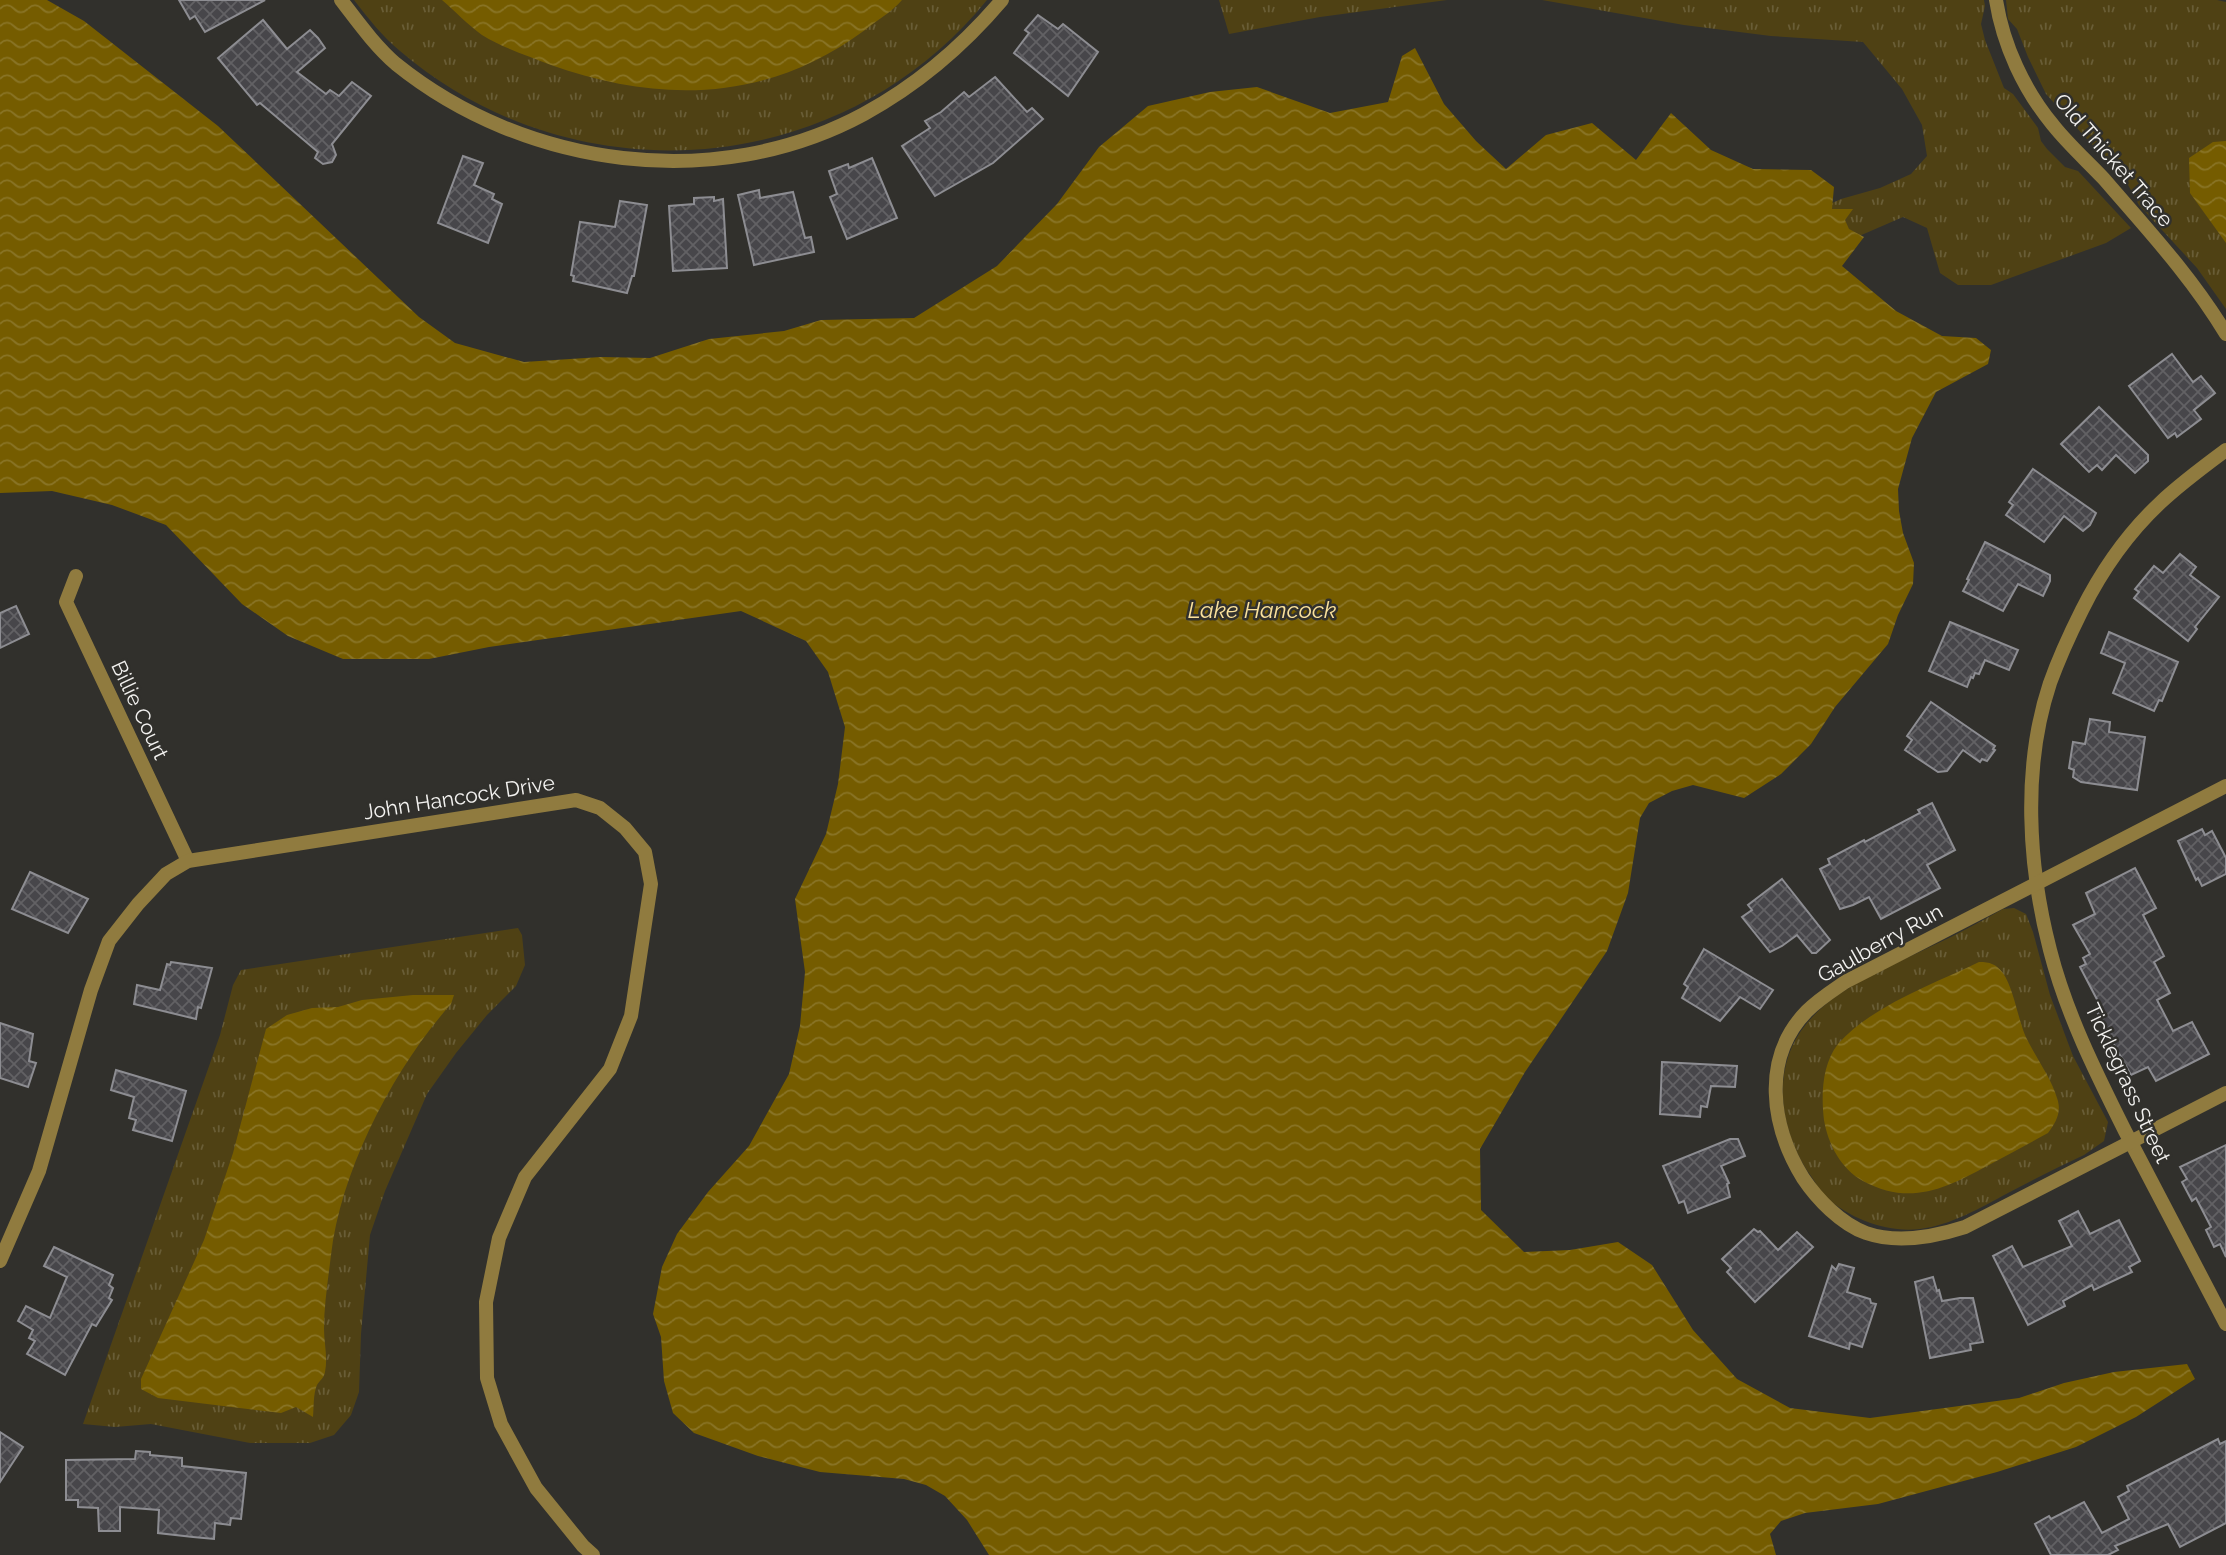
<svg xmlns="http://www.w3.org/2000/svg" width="2226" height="1555" viewBox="0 0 2226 1555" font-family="Raleway,sans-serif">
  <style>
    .park { fill: url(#park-tufts) }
    .water { fill: url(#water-waves) }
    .building { fill: url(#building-cross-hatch); stroke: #8d8d92; stroke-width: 2 }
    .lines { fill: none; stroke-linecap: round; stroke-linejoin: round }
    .street { stroke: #907b3f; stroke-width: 14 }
    .labels { text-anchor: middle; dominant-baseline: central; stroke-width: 5; stroke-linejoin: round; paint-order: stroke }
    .street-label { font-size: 21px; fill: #f3f2f0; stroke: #31302c }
    .water-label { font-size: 23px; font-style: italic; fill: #fbe29c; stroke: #31302c }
  </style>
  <defs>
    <pattern id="park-tufts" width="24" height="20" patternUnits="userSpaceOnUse" patternTransform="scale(1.75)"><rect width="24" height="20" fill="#4f4114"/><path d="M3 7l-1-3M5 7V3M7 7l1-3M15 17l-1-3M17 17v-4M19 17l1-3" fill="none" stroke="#695d36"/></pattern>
    <pattern id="water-waves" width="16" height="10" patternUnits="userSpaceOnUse" patternTransform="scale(1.75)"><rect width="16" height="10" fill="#755c00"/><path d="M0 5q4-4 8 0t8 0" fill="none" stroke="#897426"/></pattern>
    <pattern id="building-cross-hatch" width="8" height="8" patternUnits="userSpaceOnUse" patternTransform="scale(1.75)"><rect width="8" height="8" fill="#47464a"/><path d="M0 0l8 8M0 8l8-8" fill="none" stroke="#626164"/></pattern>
  </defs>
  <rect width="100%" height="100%" fill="#31302c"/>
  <g class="park">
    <path d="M354 0H987C842 179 575 201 400 51 382 36 368 18 354 0Z"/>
    <polygon points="1219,0 1447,0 1320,17 1229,34"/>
    <polygon points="1542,0 1984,0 1985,6 1981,24 1985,40 2004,88 2013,94 2038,128 2041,141 2047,149 2065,167 2078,171 2131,228 2106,243 1991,285 1958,285 1940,273 1927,228 1903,217 1843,243 1819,209 1841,199 1880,188 1911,174 1927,156 1922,125 1902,89 1863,42 1771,36 1684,25"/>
    <polygon points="2006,0 2217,0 2226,2 2226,309 2197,268 2139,205 2127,183 2046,94 2028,57 2017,29 2008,19"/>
    <path d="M2014 908 2026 914 2033 932 2050 995 2073 1056 2108 1122 2104 1141 2084 1155C2058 1167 2033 1180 2008 1193 1980 1208 1951 1225 1920 1229 1887 1233 1851 1219 1827 1198 1820 1192 1816 1183 1811 1176 1780 1132 1769 1068 1807 1023 1838 986 1889 967 1932 946 1956 935 1980 922 2003 909Z"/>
    <polygon points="518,928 522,935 525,965 516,986 487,1015 456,1053 427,1094 385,1191 370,1235 361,1334 359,1392 351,1415 334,1435 310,1443 250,1443 151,1424 115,1427 83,1424 220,1035 233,985 241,970"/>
  </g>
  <g class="water">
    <polygon points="0,0 47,0 84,21 218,126 419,317 455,343 524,362 601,357 650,358 709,339 784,331 821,320 914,318 997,266 1057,204 1099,147 1148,106 1210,92 1257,87 1330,113 1388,102 1402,56 1415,48 1444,104 1476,141 1506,169 1546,135 1592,123 1636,160 1671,113 1711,150 1753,169 1811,170 1834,187 1832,209 1853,209 1845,220 1849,229 1864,237 1842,266 1896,311 1942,336 1976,338 1991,350 1988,364 1936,392 1912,438 1898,489 1899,511 1903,533 1914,563 1913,584 1898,615 1888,644 1835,707 1811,744 1781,774 1744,798 1693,785 1672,791 1649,803 1640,818 1628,893 1607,951 1525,1072 1480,1149 1481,1210 1524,1252 1570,1250 1618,1242 1652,1265 1693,1330 1737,1379 1790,1408 1870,1418 2019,1398 2064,1383 2114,1372 2187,1364 2195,1379 2136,1417 2076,1447 1997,1472 1878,1504 1805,1513 1781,1521 1770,1534 1776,1555 989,1555 967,1520 945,1496 926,1485 904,1479 820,1472 758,1456 694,1433 673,1413 664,1381 661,1337 653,1314 662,1267 677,1234 708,1192 749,1146 789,1074 800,1026 805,972 795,899 826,834 838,784 845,727 828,672 806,641 741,611 489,647 429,659 343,659 288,636 242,604 166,525 112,505 52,491 0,493"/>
    <path d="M442 0H902C892 12 877 20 865 30 768 102 661 104 551 65 528 56 503 48 482 35 468 25 455 11 442 0Z"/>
    <polygon points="2226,141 2226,243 2190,193 2189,158 2213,142"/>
    <path d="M1979 962C1990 962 1996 964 2003 973 2014 990 2017 1015 2025 1035 2034 1055 2051 1077 2057 1098 2062 1112 2056 1122 2048 1133 2028 1144 2007 1155 1987 1166 1945 1189 1909 1206 1863 1181 1841 1169 1828 1144 1824 1120 1821 1096 1822 1064 1838 1044 1871 1006 1934 984 1979 962Z"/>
    <path d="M413 995H454L451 1004C394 1068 341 1169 331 1255 328 1280 324 1305 324 1329 324 1343 328 1358 325 1372 324 1378 320 1380 317 1385 313 1394 314 1407 313 1417L296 1407 281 1413 158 1398 141 1389V1379L204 1240 233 1153 266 1029 287 1015 312 1008 338 1007 362 1000Z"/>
  </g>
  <g class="building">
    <polygon points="179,0 265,0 205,32 195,16 190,19"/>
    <polygon points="1038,15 1058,29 1063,24 1098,52 1068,96 1014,53 1029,33 1025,30"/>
    <polygon points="263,20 287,49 310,30 318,38 325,48 297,72 326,94 330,90 339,96 352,82 371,96 332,144 336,155 332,162 323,164 315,158 318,152 260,103 257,105 218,58"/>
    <polygon points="995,77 1027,112 1032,108 1043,119 993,163 935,196 902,146 930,128 925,121 941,112 964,92 969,97"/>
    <polygon points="463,156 483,163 474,185 494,194 492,199 502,204 488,243 438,223"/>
    <polygon points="872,158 897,218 847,239 830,197 837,194 829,171 848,164 849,168"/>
    <polygon points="759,190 760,198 793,192 805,238 811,237 814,252 754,265 738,195"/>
    <polygon points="714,197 714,201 723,199 727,268 673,271 669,206 694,204 694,198"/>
    <polygon points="620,201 647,205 634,276 632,276 627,293 573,281 574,276 571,275 580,222 615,227"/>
    <polygon points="2172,354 2193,382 2201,376 2215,393 2194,410 2201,419 2177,437 2175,433 2168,438 2129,386"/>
    <polygon points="2099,407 2148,455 2148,461 2135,473 2116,455 2102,470 2097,465 2089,472 2061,444"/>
    <polygon points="2033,469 2096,513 2090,525 2083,531 2064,516 2044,542 2006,515 2013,505 2009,502"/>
    <polygon points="1985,542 2050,575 2050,581 2043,596 2018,584 2003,611 1963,591 1969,580 1967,579"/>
    <polygon points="2180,554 2196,567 2190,575 2219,597 2195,627 2197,629 2188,641 2134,598 2139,592 2135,589 2154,566 2163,573"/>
    <polygon points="16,606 29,634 0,648 0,613"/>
    <polygon points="1950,622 2018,650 2009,670 1985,660 1979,674 1975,673 1973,678 1971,677 1967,687 1929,671"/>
    <polygon points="2109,632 2178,662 2162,701 2159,700 2154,711 2113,693 2125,663 2101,653"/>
    <polygon points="1931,702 1995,746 1993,749 1995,750 1987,761 1982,759 1980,762 1963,750 1947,771 1938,772 1905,750 1912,740 1907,736"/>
    <polygon points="2090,719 2110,722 2109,732 2145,737 2137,790 2081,782 2073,777 2074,770 2069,768 2073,742 2085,744"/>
    <polygon points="1932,803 1955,850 1927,865 1940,888 1881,919 1869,897 1853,905 1840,909 1820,869 1830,864 1828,859 1864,840 1865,842 1920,813 1918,810"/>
    <polygon points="2202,829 2205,835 2212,831 2226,858 2226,874 2202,886 2198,878 2196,880 2178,841"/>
    <polygon points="2135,868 2156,908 2143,915 2164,956 2154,962 2170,993 2157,1000 2173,1031 2192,1022 2209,1054 2156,1081 2148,1067 2131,1075 2106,1030 2098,1014 2103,1011 2080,967 2086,964 2083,958 2090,954 2073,925 2095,914 2086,893"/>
    <polygon points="30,872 88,899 68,933 12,909"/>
    <polygon points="1782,879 1830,940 1816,953 1812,953 1797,935 1782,946 1770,952 1742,917 1752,910 1748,905"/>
    <polygon points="1704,949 1773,990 1760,1009 1740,997 1720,1021 1682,998 1688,987 1684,984"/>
    <polygon points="171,962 212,968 201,1008 198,1007 196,1019 134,1004 137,985 160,990 167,964 170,965"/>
    <polygon points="0,1023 33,1034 29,1061 36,1063 28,1087 0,1078"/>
    <polygon points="1662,1062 1737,1066 1735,1087 1711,1086 1707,1107 1701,1106 1700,1117 1660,1114"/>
    <polygon points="116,1070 186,1091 172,1141 133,1130 136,1120 129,1118 134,1097 111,1090"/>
    <polygon points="1730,1139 1738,1139 1745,1156 1721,1166 1729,1183 1727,1184 1730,1197 1688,1213 1684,1201 1679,1203 1663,1166"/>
    <polygon points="2226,1145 2226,1257 2220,1244 2214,1247 2206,1230 2211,1227 2196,1198 2192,1201 2182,1182 2187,1179 2180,1167"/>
    <polygon points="2078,1211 2090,1234 2119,1220 2140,1261 2129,1267 2132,1272 2094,1290 2092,1285 2063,1301 2065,1306 2028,1325 1993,1256 2012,1246 2023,1267 2072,1246 2059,1221"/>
    <polygon points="1754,1229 1758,1232 1760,1231 1778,1250 1797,1232 1813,1247 1755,1302 1727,1272 1731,1268 1722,1259"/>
    <polygon points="54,1247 113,1275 109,1285 113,1288 109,1298 112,1300 96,1326 92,1324 65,1375 27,1354 35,1341 29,1338 33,1330 18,1321 26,1306 50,1318 67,1277 44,1266"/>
    <polygon points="1839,1264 1854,1268 1847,1292 1870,1299 1871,1303 1876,1304 1862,1347 1850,1343 1849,1349 1809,1336 1832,1266 1836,1270"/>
    <polygon points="1933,1277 1937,1291 1939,1290 1942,1301 1960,1298 1973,1298 1983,1342 1970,1344 1971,1350 1930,1358 1915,1282"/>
    <polygon points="0,1432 23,1447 0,1482"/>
    <polygon points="2218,1439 2220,1444 2226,1441 2226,1523 2180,1547 2168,1524 2115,1546 2118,1550 2108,1555 2051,1555 2035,1524 2049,1516 2051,1519 2084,1502 2102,1533 2129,1519 2118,1497 2129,1491 2127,1486"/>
    <polygon points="136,1451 150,1452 150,1455 182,1458 182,1466 246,1473 241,1519 231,1518 230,1525 215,1523 214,1539 193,1537 158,1533 159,1510 120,1507 120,1531 99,1531 98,1508 78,1507 78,1500 66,1500 66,1460 135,1459"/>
  </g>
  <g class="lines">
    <g class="street">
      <path d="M341 0C358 22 375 46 396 64 525 168 716 194 864 114 917 85 963 46 1002 0"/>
      <path d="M1996 0C2003 45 2024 90 2053 125 2068 144 2087 161 2104 179 2147 229 2192 277 2226 334"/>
      <path d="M2226 450C2203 467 2180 484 2160 503 2127 534 2102 570 2082 610 2070 634 2059 658 2050 683 2022 767 2028 865 2050 950 2066 1013 2096 1073 2125 1131 2158 1195 2192 1259 2226 1324"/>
      <polyline points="76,576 66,602 188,861"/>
      <path d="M2226 786 1845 982C1832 991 1819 999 1807 1011 1761 1058 1771 1126 1803 1178 1817 1199 1841 1224 1866 1233 1898 1244 1934 1237 1965 1227L2226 1093"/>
      <polyline points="0,1261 39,1171 91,990 109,941 138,904 166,874 188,861 576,800 600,808 625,828 645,852 651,884 631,1016 610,1069 525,1177 499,1238 486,1302 487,1378 501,1424 536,1488 583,1546 593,1555"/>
    </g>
  </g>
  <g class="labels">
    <g class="street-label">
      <text transform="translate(2114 160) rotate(49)">Old Thicket Trace</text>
      <text transform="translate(140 710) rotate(65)">Billie Court</text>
      <text transform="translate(459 797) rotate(-9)">John Hancock Drive</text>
      <text transform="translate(1880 943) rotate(-29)">Gaulberry Run</text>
      <text transform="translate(2128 1083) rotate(65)">Ticklegrass Street</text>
    </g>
    <g class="water-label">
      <text x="1262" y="609">Lake Hancock</text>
    </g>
  </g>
</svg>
